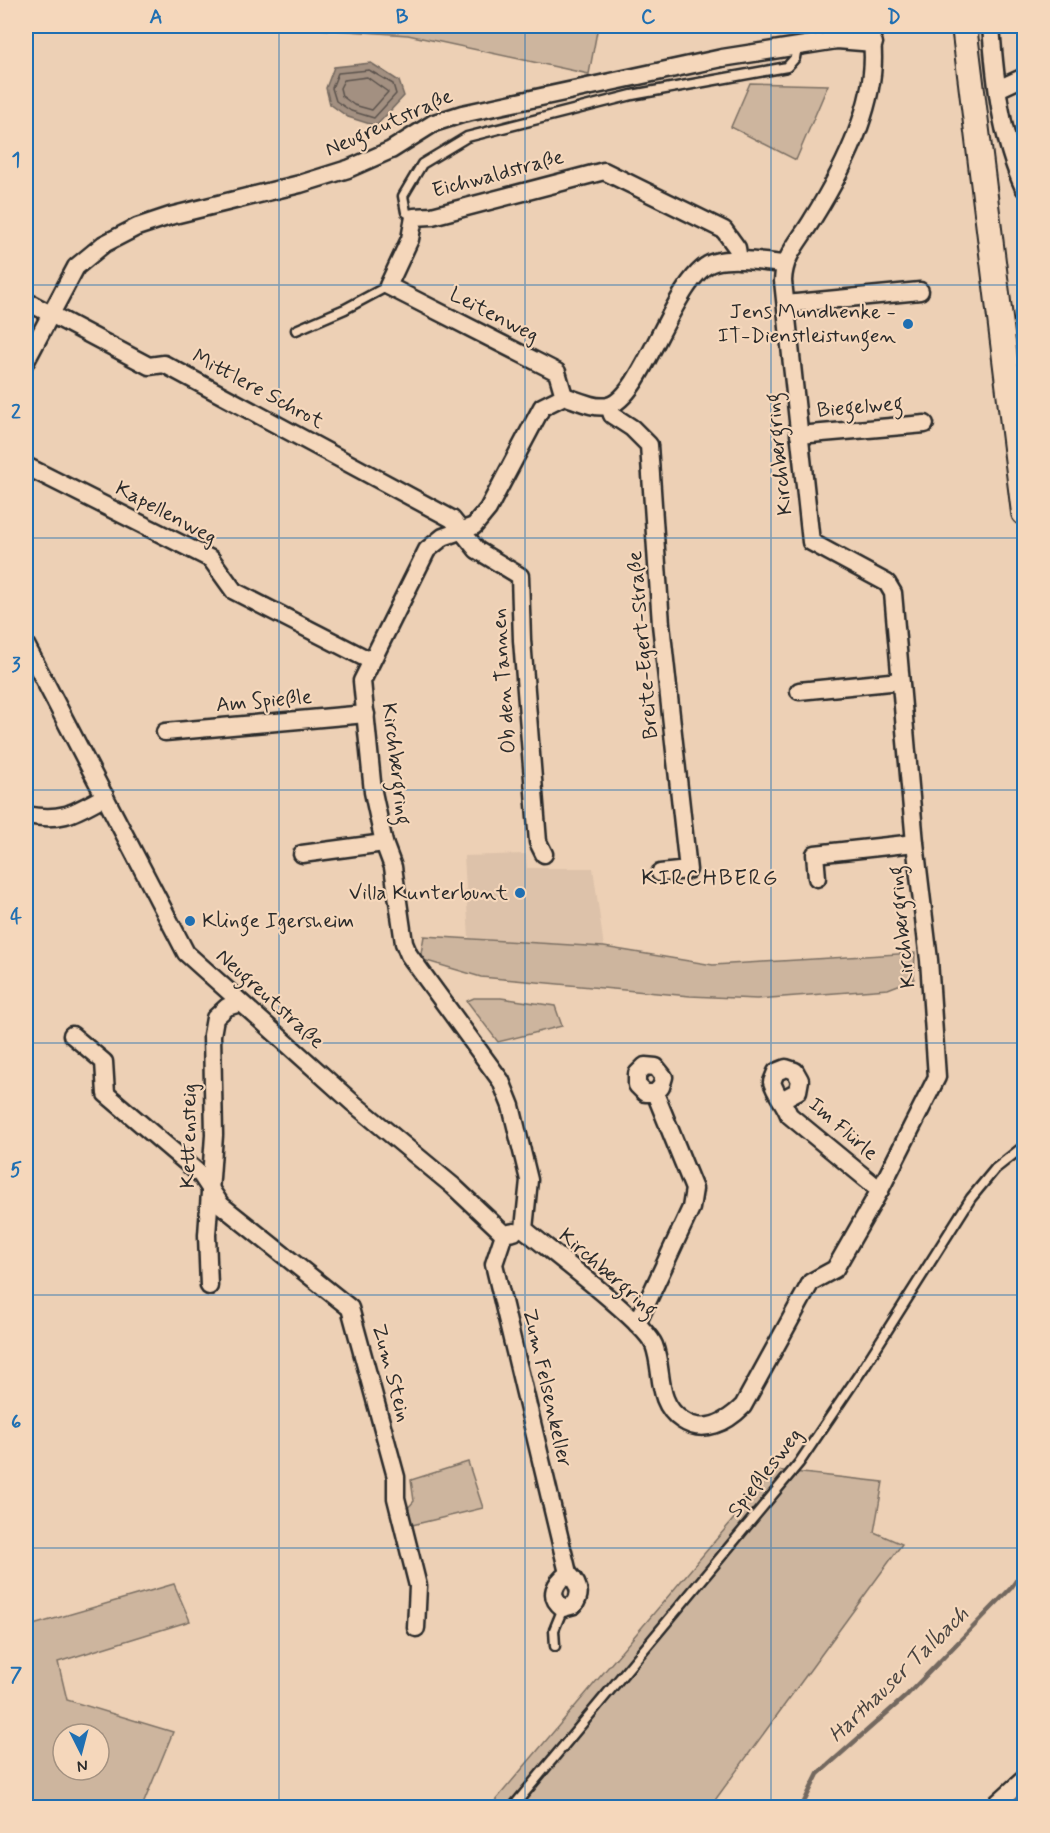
<svg xmlns="http://www.w3.org/2000/svg" width="1050" height="1833" viewBox="0 0 1050 1833" font-family="Mynerve,sans-serif">
  <style>
    .built { fill: #ddc2aa }
    .green { fill: #cdb59e; stroke: #7c7064; stroke-width: 1.5; fill-rule: evenodd }
    .water { fill: #a39081; stroke: #73685f; stroke-width: 1.5 }
    .lines { fill: none; stroke-linecap: round; stroke-linejoin: round }
    .shore { stroke: #5b534d; stroke-width: 1.5 }
    .stream { stroke: #73685f; stroke-width: 4.5 }
    .service-casing { stroke: #2b2b2b; stroke-width: 13 }
    .minor-casing { stroke: #2b2b2b; stroke-width: 21 }
    .secondary-casing { stroke: #2b2b2b; stroke-width: 28 }
    .service { stroke: #f5d7bb; stroke-width: 8 }
    .minor { stroke: #f5d7bb; stroke-width: 16 }
    .secondary { stroke: #f5d7bb; stroke-width: 24 }
    .grid { fill: none; stroke: #1f6fb2; stroke-width: 1.5; stroke-opacity: 0.55 }
    .poi-dot { fill: #1f6fb2; stroke: #f5d7bb; stroke-width: 2 }
    .labels { text-anchor: middle; dominant-baseline: central; stroke-width: 4.5; stroke-linejoin: round; paint-order: stroke }
    .street-label { font-size: 21px; fill: #2b2b2b; stroke: #f5d7bb }
    .poi-label { font-size: 21px; fill: #2b2b2b; stroke: #f5d7bb; text-anchor: end }
    .neighbourhood-label { font-size: 22px; letter-spacing: 1.5px; fill: #2b2b2b; stroke: #f5d7bb }
    .water-label { font-size: 22px; font-style: italic; fill: #494440; stroke: #f5d7bb }
    .neatline { fill: none; stroke: #1f6fb2; stroke-width: 2 }
    .grid-label { font-size: 20px; text-anchor: middle; font-weight: bold; fill: #1f6fb2 }
  </style>
  <rect width="100%" height="100%" fill="#edd0b5"/>
  <filter id="ink" filterUnits="userSpaceOnUse"><feTurbulence type="fractalNoise" baseFrequency=".0167" numOctaves="2"/><feDisplacementMap in="SourceGraphic" scale="12" xChannelSelector="R" yChannelSelector="G"/><feConvolveMatrix kernelMatrix="1 2 1 2 8 2 1 2 1" color-interpolation-filters="sRGB"/></filter>
  <g filter="url(#ink)">
    <polygon class="built" points="526,854 527,868 593,868 604,947 469,938 464,856"/>
    <g class="green">
      <polygon points="272,26 598,26 589,74 408,35"/>
      <polygon points="750,83 828,85 796,160 731,127"/>
      <polygon points="424,936 604,947 713,965 915,953 914,979 888,989 757,999 690,996 481,977 420,959"/>
      <polygon points="474,998 501,998 555,1006 562,1026 498,1042 467,1001"/>
      <polygon points="468,1462 483,1508 408,1526 407,1509 414,1501 411,1480"/>
      <polygon points="775,1470 883,1482 874,1532 902,1544 710,1807 489,1808"/>
      <path d="M174 1584 190 1621 58 1662 67 1700 173 1732 142 1807H26V1627ZM63 1734H99V1770H63Z"/>
    </g>
    <polygon class="water" points="371,63 399,81 404,96 376,126 348,117 330,104 326,88 334,67"/>
    <g class="lines">
      <g class="shore">
        <polygon points="369,70 393,84 396,94 374,118 351,111 336,101 332,88 338,73"/>
        <polygon points="367,77 388,92 372,110 354,105 342,96 340,88 344,80"/>
      </g>
      <polyline class="stream" points="801,1808 818,1774 906,1696 1011,1588 1024,1569"/>
      <g class="service-casing">
        <g id="service">
          <polyline points="414,217 406,212 403,196 422,164 467,137 632,95 787,67 795,58 797,46"/>
          <polyline points="296,330 345,309 388,286"/>
          <polyline points="555,1646 554,1630 563,1608"/>
          <polyline points="512,1808 799,1463 864,1367 971,1198 995,1169 1024,1146"/>
        </g>
      </g>
      <g class="minor-casing">
        <g id="minor">
          <path d="M991 26C995 80 1001 139 1024 188"/>
          <polyline points="998,89 1024,77"/>
          <path d="M783 264C762 262 736 257 715 262 675 271 645 397 608 406 594 409 577 400 564 396L542 407 488 509 474 526 443 537 427 550 362 681 373 792 384 843 393 867 404 943 409 955 501 1081 511 1106 529 1180 524 1229C549 1250 644 1321 654 1345 664 1371 655 1402 682 1420 704 1435 727 1422 743 1406L811 1282 835 1269 880 1190 937 1077 929 960 915 843 893 593 887 583 811 542 783 281C784 255 799 242 812 220 845 167 886 89 869 26"/>
          <polyline points="26,301 149,366 164,364 452,519 477,550 520,576 522,640 538,842 544,854"/>
          <polyline points="786,304 920,291"/>
          <polyline points="26,361 76,267 104,244 137,227 170,216 300,184 348,169 391,150 434,123 462,114 722,58 837,40 874,43"/>
          <polyline points="564,396 557,372 388,286 410,239 414,217 432,216 604,171 724,230 737,248 739,260"/>
          <polyline points="609,406 612,415 632,428 649,445 661,624 688,870 660,873"/>
          <polyline points="799,435 925,424"/>
          <polyline points="26,466 211,559 234,591 371,661"/>
          <polyline points="26,645 186,953 353,1103 453,1186 504,1234"/>
          <polyline points="799,691 900,681"/>
          <polyline points="165,732 366,714"/>
          <path d="M26 815C62 822 74 813 105 796"/>
          <polyline points="302,854 384,843"/>
          <polyline points="817,878 815,854 915,843"/>
          <polyline points="72,1035 104,1062 106,1094 201,1175 221,1205 350,1308 396,1477 396,1498 418,1586 416,1628"/>
          <path d="M783 1099 798 1091 800 1080 795 1071 786 1068 776 1072 772 1082C776 1095 784 1102 789 1115L880 1190"/>
          <path d="M514 1232 504 1234 494 1264 568 1573C555 1583 547 1596 563 1608L574 1605C583 1593 578 1583 568 1573"/>
          <polyline points="209,1286 207,1235 214,1135 212,1035 215,1018 227,1007 240,1003"/>
          <polyline points="637,1324 691,1208 694,1189 655,1093 645,1093 637,1085 637,1074 645,1066 656,1067 664,1077 661,1087 655,1093"/>
          <polyline points="992,1808 1024,1779"/>
        </g>
      </g>
      <g class="secondary-casing">
        <polyline id="secondary" points="964,26 1024,513"/>
      </g>
      <use href="#service" class="service"/>
      <use href="#minor" class="minor"/>
      <use href="#secondary" class="secondary"/>
    </g>
  </g>
  <path class="grid" d="M279 26V1808M525 26V1808M771 26V1808M26 285H1024M26 538H1024M26 790H1024M26 1043H1024M26 1295H1024M26 1548H1024"/>
  <g class="poi-dot">
    <circle cx="908" cy="324" r="6"/>
    <circle cx="520" cy="893" r="6"/>
    <circle cx="190" cy="921" r="6"/>
  </g>
  <g class="labels">
    <g class="street-label">
      <text transform="translate(389 123) rotate(-24)">Neugreutstraße</text>
      <text transform="translate(498 174) rotate(-15)">Eichwaldstraße</text>
      <text transform="translate(494 315) rotate(27)">Leitenweg</text>
      <text transform="translate(258 389) rotate(28)">Mittlere Schrot</text>
      <text transform="translate(860 407) rotate(-5)">Biegelweg</text>
      <text transform="translate(779 454) rotate(-96)">Kirchbergring</text>
      <text transform="translate(166 513) rotate(28)">Kapellenweg</text>
      <text transform="translate(643 645) rotate(-95)">Breite-Egert-Straße</text>
      <text transform="translate(504 681) rotate(-94)">Ob den Tannen</text>
      <text transform="translate(264 701) rotate(-5)">Am Spießle</text>
      <text transform="translate(396 764) rotate(83)">Kirchbergring</text>
      <text transform="translate(902 927) rotate(-96)">Kirchbergring</text>
      <text transform="translate(270 999) rotate(42)">Neugreutstraße</text>
      <text transform="translate(843 1129) rotate(41)">Im Flürle</text>
      <text transform="translate(189 1136) rotate(-89)">Kettensteig</text>
      <text transform="translate(608 1273) rotate(41)">Kirchbergring</text>
      <text transform="translate(391 1373) rotate(75)">Zum Stein</text>
      <text transform="translate(547 1388) rotate(77)">Zum Felsenkeller</text>
      <text transform="translate(765 1473) rotate(-52)">Spießlesweg</text>
    </g>
    <g class="poi-label">
      <text x="896" y="312">Jens Mundhenke -<tspan x="896" dy="24">IT-Dienstleistungen</tspan></text>
      <text x="508" y="893">Villa Kunterbunt</text>
      <text x="202" y="921" text-anchor="start">Klinge Igersheim</text>
    </g>
    <g class="neighbourhood-label">
      <text x="710" y="879">KIRCHBERG</text>
    </g>
    <g class="water-label">
      <text transform="translate(899 1675) rotate(-44)">Harthauser Talbach</text>
    </g>
  </g>
  <rect width="1050" height="1833" fill="none" stroke="#f5d7bb" stroke-width="66"/>
  <g transform="translate(81 1752) rotate(174)"><circle r="28" fill="#f5d7bb" stroke="#a49281" stroke-width="1.5"/>
  <path d="M0-4.5L10 22L0 15L-10 22Z" fill="#1f6fb2"/>
  <text y="-9" font-size="16" font-weight="bold" text-anchor="middle" fill="#2b2b2b">N</text>
  </g>
  <rect x="33" y="33" width="984" height="1767" class="neatline"/>
  <g class="grid-label">
    <text x="156" y="23">A</text>
    <text x="402" y="23">B</text>
    <text x="648" y="23">C</text>
    <text x="894" y="23">D</text>
    <text x="16" y="166">1</text>
    <text x="16" y="418">2</text>
    <text x="16" y="671">3</text>
    <text x="16" y="923">4</text>
    <text x="16" y="1176">5</text>
    <text x="16" y="1428">6</text>
    <text x="16" y="1681">7</text>
  </g>
</svg>
